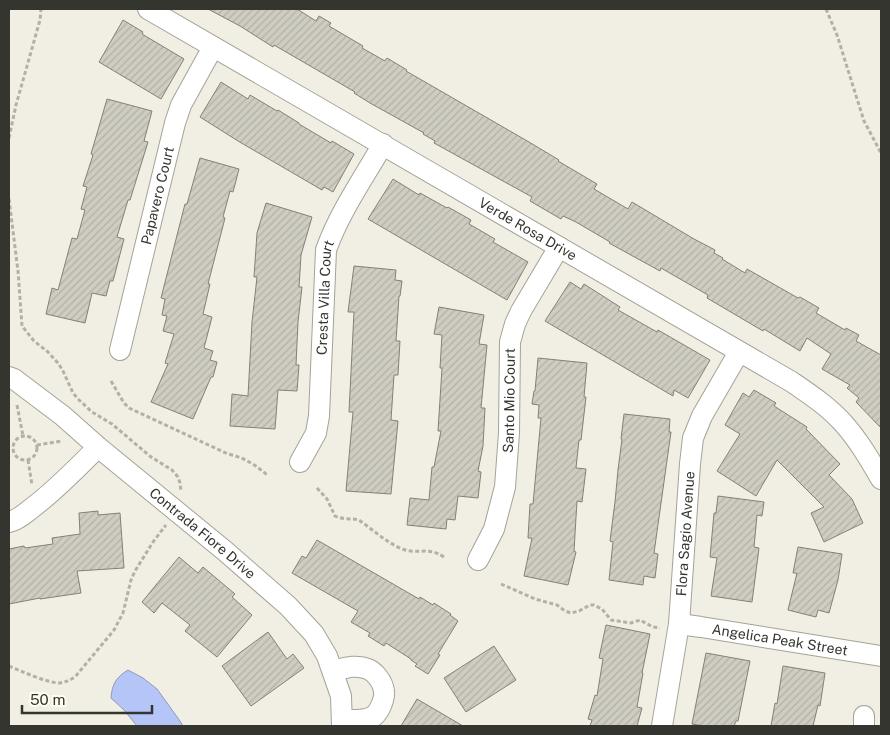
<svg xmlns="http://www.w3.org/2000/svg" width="890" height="735" viewBox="0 0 890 735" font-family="'Public Sans',sans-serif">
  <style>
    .water { fill: #b5c5f7; stroke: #8f9abb }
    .building { fill: url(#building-hatch); stroke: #838177 }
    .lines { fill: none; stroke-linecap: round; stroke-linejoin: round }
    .minor-casing { stroke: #a4a397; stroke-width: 22 }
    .path { stroke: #b2b1a7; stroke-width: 3; stroke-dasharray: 4 2.5; stroke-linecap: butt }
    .minor { stroke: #fff; stroke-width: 20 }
    .labels { text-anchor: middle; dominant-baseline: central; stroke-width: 4.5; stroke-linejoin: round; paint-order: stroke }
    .street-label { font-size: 14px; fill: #353530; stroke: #fefdf0 }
  </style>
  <defs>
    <pattern id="building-hatch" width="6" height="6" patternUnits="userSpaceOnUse" patternTransform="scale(1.25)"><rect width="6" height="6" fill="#cfcdc2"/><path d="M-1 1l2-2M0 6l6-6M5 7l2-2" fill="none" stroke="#b2b1a7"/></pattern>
  </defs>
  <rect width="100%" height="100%" fill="#f1efe3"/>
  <path class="water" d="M128 670 143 678 157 689 180 721 183 726H137L124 710 111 698C112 683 117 677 128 670Z"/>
  <g class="building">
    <polygon points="208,9 297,9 316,21 319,16 331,23 329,26 363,46 362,48 385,61 387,58 407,70 406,71 529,142 559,160 558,161 597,184 594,189 628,209 632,202 694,239 715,250 714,253 723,258 722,259 745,273 747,269 798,298 800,297 819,308 816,313 845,330 846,328 859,335 856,341 881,355 881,428 856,402 859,398 847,388 850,385 822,369 831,354 807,338 800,351 764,329 763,331 707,298 708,295 661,268 660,271 609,243 610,242 576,222 563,216 561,219 530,201 532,197 434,143 435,141 423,134 424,133 370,103 354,93 355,92 274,45 273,47 240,26"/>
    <polygon points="123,20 143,32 142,34 184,59 161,99 99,62"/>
    <polygon points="221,82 248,99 250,95 277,111 278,110 299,123 299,124 331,143 332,141 354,154 333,192 324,187 322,190 238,141 200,117"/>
    <polygon points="107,99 152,111 144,141 148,142 130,200 128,200 117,237 124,239 113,281 110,281 106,296 92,293 85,323 46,314 52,288 58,290 72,238 77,239 85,210 81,209 87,187 83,186 93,155 91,154"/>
    <polygon points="200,158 239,169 233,192 230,191 223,217 225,218 208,284 210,284 203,314 212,317 204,348 213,351 210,360 217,362 213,377 211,377 193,419 151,402 168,364 165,363 174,334 163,331 167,316 162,315 165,299 161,298 185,204 187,204"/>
    <polygon points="393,179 419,195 420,193 447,208 448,207 471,220 469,224 495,239 493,242 528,262 507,300 368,219"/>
    <polygon points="266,203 312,217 301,255 299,287 302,287 298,322 296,365 299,365 297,391 278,390 275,429 230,426 232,394 248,396 252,322 257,277 254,277 257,233"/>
    <polygon points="354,266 396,270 395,280 402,281 400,296 399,296 396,341 400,341 398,375 394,375 391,420 398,421 391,494 346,491 353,412 349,412 354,312 348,312"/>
    <polygon points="570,282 581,289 584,284 620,307 618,310 657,332 658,330 710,360 688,398 674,390 673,396 545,321"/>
    <polygon points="439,307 484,315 479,344 487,345 481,408 485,408 483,446 478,471 481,472 478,498 458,496 455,520 447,519 446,529 407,525 410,498 429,500 432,467 434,467 441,431 438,431 442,368 440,368 442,335 434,334"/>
    <polygon points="538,358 587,363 584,397 586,397 581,440 579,440 576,468 586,469 582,502 577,501 574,551 576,552 568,585 524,576 532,538 528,538 530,504 533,504 541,418 538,418 539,405 532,404 534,391 535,391"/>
    <polygon points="754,390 776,403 774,406 807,427 806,429 840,464 829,475 852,499 863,523 824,542 811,513 824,507 777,460 756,496 717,471 740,434 725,425 743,393 749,397"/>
    <polygon points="624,414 670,419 669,432 671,432 654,553 658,554 655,578 644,576 643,585 609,580 613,542 610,541 615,502 618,470 622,439 621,439"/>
    <polygon points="718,496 764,502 762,516 757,515 754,547 759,548 752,602 711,596 717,558 710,557 714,513 716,513"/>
    <polygon points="98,511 98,515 120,513 124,568 77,571 81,593 40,599 40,598 9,604 9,549 24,546 25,548 53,544 52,538 80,534 79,513"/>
    <polygon points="317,540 419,599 420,597 433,605 434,603 451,614 450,615 458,621 438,654 440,655 428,674 415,666 417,664 411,660 411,659 386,643 384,646 368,636 370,633 351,622 358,611 292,573 302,556 306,558"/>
    <polygon points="798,547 842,554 838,580 829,613 818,610 816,617 788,610 797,573 793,573"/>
    <polygon points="179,557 198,573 203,567 235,594 232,597 252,615 217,657 185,631 190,625 162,603 154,613 142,602"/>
    <polygon points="606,625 650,634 642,673 643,673 637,707 642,708 637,726 590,726 592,720 588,719 595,695 597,696 603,659 599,658"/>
    <polygon points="268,632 287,659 293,654 304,668 251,706 222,666"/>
    <polygon points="494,646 516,680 466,712 444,678"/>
    <polygon points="706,653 750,661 738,721 736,721 734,726 704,726 692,724"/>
    <polygon points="783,666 825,673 820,706 818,705 813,726 771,726 775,703 777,704"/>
    <polygon points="417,699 463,726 401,726"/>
  </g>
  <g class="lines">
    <g class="minor-casing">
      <g id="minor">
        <path id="s1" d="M148 9 792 382C811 395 829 407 844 424 859 441 870 460 881 479"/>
        <path id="s2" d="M120 350 175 123 181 105 213 47"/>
        <path id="s3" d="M9 377 14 379 63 416 98 447 225 551 288 606 314 634 327 656 341 696 342 726"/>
        <path id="s4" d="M300 462 316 433 319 416 326 250C339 213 363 179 383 144"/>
        <path d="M9 522C18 520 24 514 32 508 56 490 77 468 98 447"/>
        <path id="s5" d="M478 560 494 529 505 487 509 433 510 342 515 324 521 311 559 247"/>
        <path id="s6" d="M679 624 701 627 881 656"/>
        <path d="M333 671C345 668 356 664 368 669 375 672 383 682 384 691 385 698 380 711 374 716 366 721 352 720 343 720"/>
        <polyline points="864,716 864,726"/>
        <path id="s7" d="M662 726 679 624 690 464 693 438 702 416 739 352"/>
      </g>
    </g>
    <g class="path">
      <polyline points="826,9 837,35 864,121 881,153"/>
      <polyline points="9,138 16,105 40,20 41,9"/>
      <polyline points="9,199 18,271 22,326 34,341 48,352 58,363 63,371 73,393 78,399 92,412 112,424 151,457 172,470 178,477 180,483 181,492"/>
      <path d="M111 381 124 403 129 408 228 454C243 457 256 465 267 475"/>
      <polyline points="17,405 23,436"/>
      <circle cx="25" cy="448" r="12"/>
      <polyline points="37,445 62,441"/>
      <polyline points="28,460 32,485"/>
      <path d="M317 488 327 499 335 516C343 520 351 518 359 520 373 530 386 542 402 549 418 555 428 546 444 557"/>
      <polyline points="501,584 535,599 557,605 565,611 571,613 579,611 590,605 594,605 602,609 611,620 631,623 640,620 653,627 660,628"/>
      <path d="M9 666C21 671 47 683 60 683 66 682 70 680 75 677L114 630 123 613 131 580 135 571 153 542 166 525"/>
    </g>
    <use href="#minor" class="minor"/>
  </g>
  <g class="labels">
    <g class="street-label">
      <text stroke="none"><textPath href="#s2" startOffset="159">Papavero Court</textPath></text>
      <text stroke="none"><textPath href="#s1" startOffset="439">Verde Rosa Drive</textPath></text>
      <text stroke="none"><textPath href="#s4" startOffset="169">Cresta Villa Court</textPath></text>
      <text stroke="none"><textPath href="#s5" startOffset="165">Santo Mio Court</textPath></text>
      <text stroke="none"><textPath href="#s3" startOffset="249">Contrada Fiore Drive</textPath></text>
      <text stroke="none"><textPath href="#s7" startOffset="194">Flora Sagio Avenue</textPath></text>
      <text stroke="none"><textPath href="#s6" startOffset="102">Angelica Peak Street</textPath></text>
    </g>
  </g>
  <rect width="890" height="735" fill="none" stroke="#353530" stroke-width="20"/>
  <path d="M22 705v8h130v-8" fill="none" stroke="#353530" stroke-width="2.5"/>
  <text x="30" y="705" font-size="15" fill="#353530" stroke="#fefdf0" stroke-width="4" paint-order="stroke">50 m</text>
</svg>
